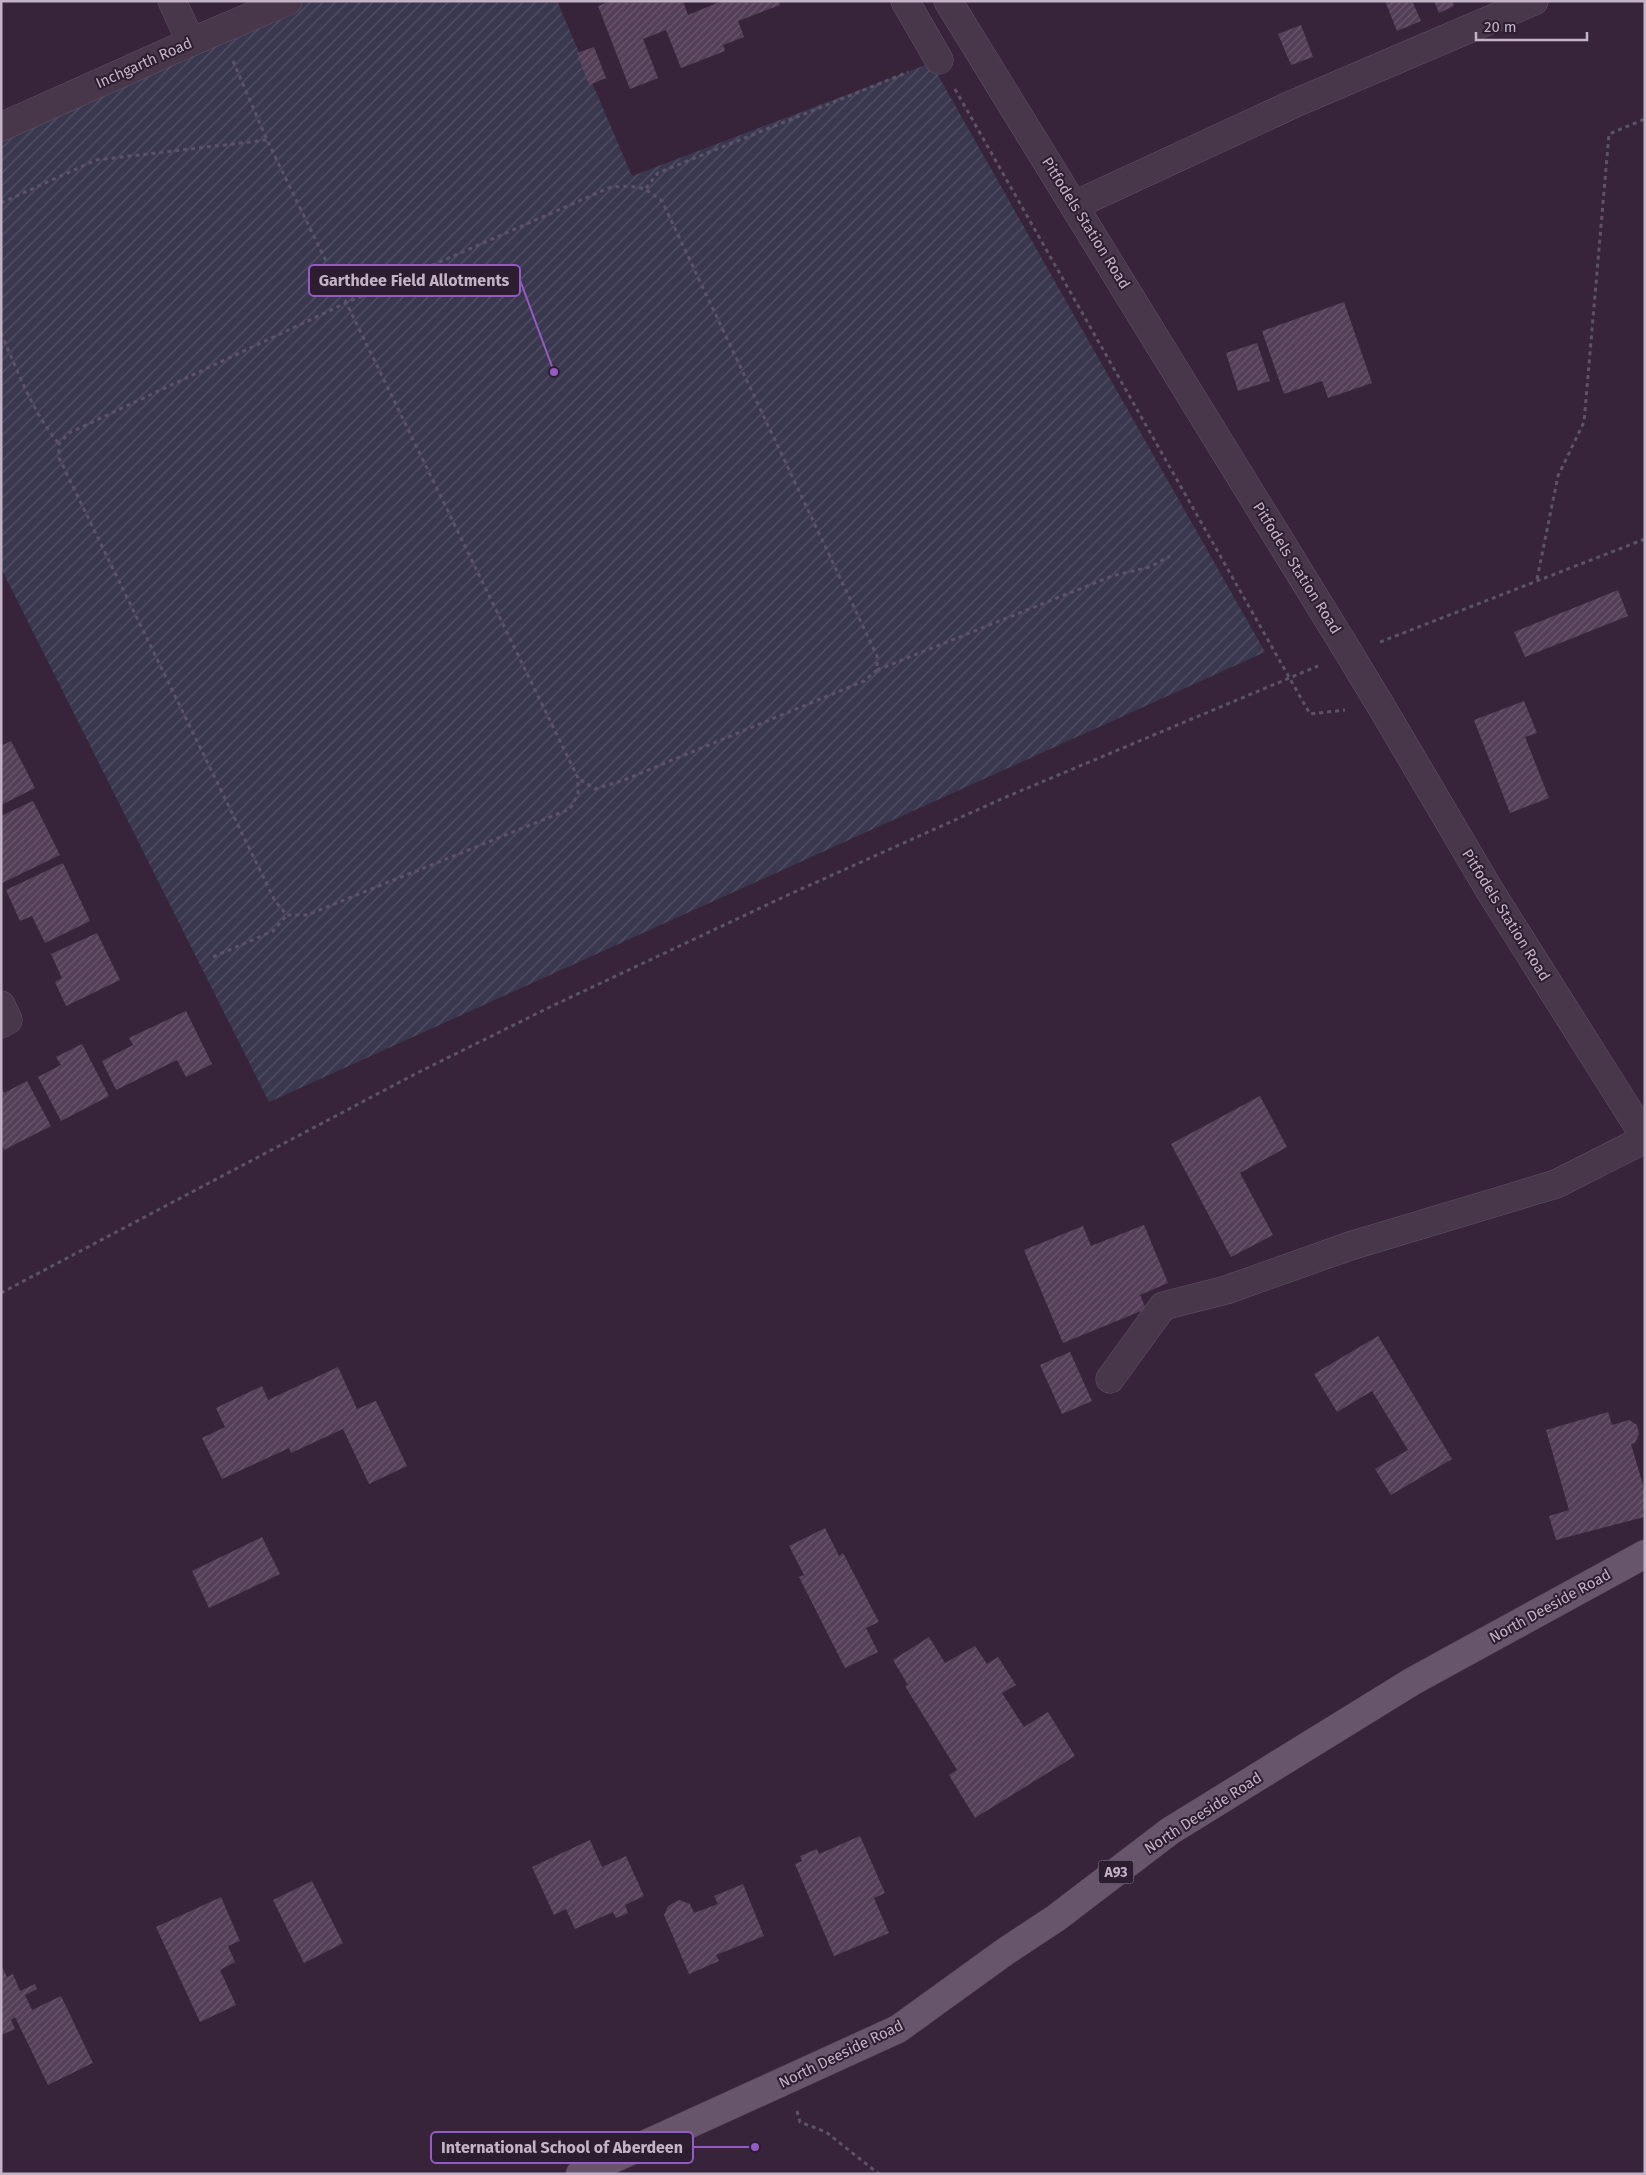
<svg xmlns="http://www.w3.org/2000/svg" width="1646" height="2175" viewBox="0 0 1646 2175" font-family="'Fira Sans',sans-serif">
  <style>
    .garden { fill: url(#garden-furrows) }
    .building { fill: url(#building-hatch) }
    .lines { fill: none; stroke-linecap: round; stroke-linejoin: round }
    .minor-casing { stroke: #635366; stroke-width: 29 }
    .major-casing { stroke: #514154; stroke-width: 29 }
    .path { stroke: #5d5369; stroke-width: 3; stroke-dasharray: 4 4; stroke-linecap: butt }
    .minor { stroke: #48374b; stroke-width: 28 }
    .major { stroke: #67556b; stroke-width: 28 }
    .minor-bridge-casing { stroke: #635366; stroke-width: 29; stroke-linecap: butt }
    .minor-bridge { stroke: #48374b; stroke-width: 28 }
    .labels { text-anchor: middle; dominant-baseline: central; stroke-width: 4; stroke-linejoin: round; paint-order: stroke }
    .shield { fill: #2d1d30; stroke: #97869a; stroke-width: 1 }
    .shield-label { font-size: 14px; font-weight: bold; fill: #c4b3c7 }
    .street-label { font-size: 15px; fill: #c4b3c7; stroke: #2d1d30 }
    .leader { fill: none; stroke: #955bc2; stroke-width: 2 }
    .callout-dot { fill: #955bc2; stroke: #2d1d30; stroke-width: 2 }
    .callout { fill: #2d1d30; stroke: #955bc2; stroke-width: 2 }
    .callout-label { font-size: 16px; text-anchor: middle; font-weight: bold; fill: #c4b3c7 }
  </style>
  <defs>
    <pattern id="garden-furrows" width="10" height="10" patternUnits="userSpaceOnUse" patternTransform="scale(1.25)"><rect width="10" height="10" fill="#3a384e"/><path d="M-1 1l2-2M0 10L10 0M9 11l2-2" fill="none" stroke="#555266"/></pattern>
    <pattern id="building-hatch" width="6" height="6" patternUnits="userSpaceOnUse" patternTransform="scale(1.25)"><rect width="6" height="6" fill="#543e58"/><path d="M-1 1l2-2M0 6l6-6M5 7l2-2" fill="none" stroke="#6b586e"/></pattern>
  </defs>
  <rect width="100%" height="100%" fill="#37243b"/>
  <polygon class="garden" points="288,1 557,1 632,176 931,63 1265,652 269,1102 1,568 1,127"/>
  <g class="building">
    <polygon points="610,1 683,1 688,15 722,1 779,1 780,5 738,21 744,37 723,45 725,51 681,68 666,30 643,39 658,78 630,89 598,6"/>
    <polygon points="1385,1 1412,1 1421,21 1397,31"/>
    <polygon points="1434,1 1452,1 1454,6 1439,13"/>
    <polygon points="1301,25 1313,57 1291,65 1278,34"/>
    <polygon points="594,47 606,78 589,85 577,53"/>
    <polygon points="1344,302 1372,383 1328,398 1322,381 1284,394 1262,331"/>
    <polygon points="1257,343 1270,381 1238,391 1226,353"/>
    <polygon points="1618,590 1628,616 1525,657 1514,632"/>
    <polygon points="1524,701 1537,733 1525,737 1549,798 1510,813 1474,720"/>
    <polygon points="11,741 35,788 1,805 1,746"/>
    <polygon points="33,801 60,855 2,883 1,816"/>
    <polygon points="63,863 90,921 45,943 32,916 20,921 6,890"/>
    <polygon points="97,933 120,980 66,1006 55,982 62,978 51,954"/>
    <polygon points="186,1011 212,1064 186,1077 177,1060 116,1090 102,1061 133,1045 129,1038"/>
    <polygon points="82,1044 109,1096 61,1121 38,1077 61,1065 56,1057"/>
    <polygon points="27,1081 51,1126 4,1150 1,1144 1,1087 4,1093"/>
    <polygon points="1260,1096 1287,1147 1240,1173 1273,1235 1231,1257 1171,1144"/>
    <polygon points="1144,1225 1168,1283 1140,1295 1146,1309 1063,1343 1024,1250 1083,1226 1091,1246"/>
    <polygon points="1378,1336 1452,1459 1391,1495 1375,1469 1408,1450 1372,1391 1337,1412 1314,1374"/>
    <polygon points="1070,1352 1092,1401 1062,1414 1040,1365"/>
    <polygon points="338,1367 357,1409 376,1401 407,1466 369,1484 343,1429 291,1453 289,1448 222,1479 202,1438 225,1427 216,1408 262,1386 268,1400"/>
    <polygon points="1608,1412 1612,1425 1629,1420 1637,1425 1639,1434 1635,1443 1631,1444 1645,1492 1645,1510 1643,1511 1644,1517 1556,1540 1549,1516 1569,1510 1546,1430"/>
    <polygon points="825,1528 839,1556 843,1553 879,1622 866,1628 878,1652 845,1668 799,1577 804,1575 789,1546"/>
    <polygon points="262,1537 280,1574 209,1608 192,1571"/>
    <polygon points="929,1637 945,1663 975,1646 987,1664 998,1657 1016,1685 1002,1693 1024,1727 1048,1712 1075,1756 975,1818 949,1775 957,1770 905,1686 908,1685 893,1660"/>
    <polygon points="860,1836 885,1893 874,1898 889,1933 834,1956 795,1864 802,1861 800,1856 817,1849 819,1854"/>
    <polygon points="590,1840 602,1867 626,1856 644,1896 625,1905 628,1913 616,1918 613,1912 575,1929 566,1909 554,1915 532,1867"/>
    <polygon points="312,1881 343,1943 304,1963 273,1900"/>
    <polygon points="743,1884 764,1936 716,1955 719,1961 689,1974 664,1915 668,1906 679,1900 690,1904 694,1913 718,1904 714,1896"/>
    <polygon points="221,1897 240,1941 228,1946 235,1962 220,1970 236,2005 200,2022 156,1927"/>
    <polygon points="1,1965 7,1977 13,1974 20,1991 35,1984 37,1989 25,1995 32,2010 61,1996 93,2063 48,2085 15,2017 11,2020 15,2029 1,2035"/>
  </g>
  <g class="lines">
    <g class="minor-casing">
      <g id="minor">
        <polyline points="172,1 191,42"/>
        <polyline points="905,1 939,60"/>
        <polyline points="948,1 1341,640"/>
        <polyline points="1,127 191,42 288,1"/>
        <polyline points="1075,205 1293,104 1534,1"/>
        <polyline points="1381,706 1490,891 1645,1137"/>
        <polyline points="1,1005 8,1020 1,1024"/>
        <polyline points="1110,1379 1163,1306 1226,1290 1350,1246 1556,1184 1645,1139"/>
      </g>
    </g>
    <g class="major-casing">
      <polyline id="major" points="580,2174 898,2029 1006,1951 1056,1918 1170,1831 1413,1681 1645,1554"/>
    </g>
    <g class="path">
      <path d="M233 61 267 140 578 778V794L570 809 307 915H287L275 901 59 458V444L69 433 346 303 611 187C638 186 640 184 662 201L877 656V670L864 681 624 780 595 789 578 778"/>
      <polyline points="955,89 1310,714 1345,710"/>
      <polyline points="646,188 658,173 908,72"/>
      <polyline points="1,203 96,160 267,140"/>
      <path d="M1 333C18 372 32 411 59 444"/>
      <polyline points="1537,579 1558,476 1584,422 1609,134 1645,119"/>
      <polyline points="1380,642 1645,539"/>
      <polyline points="877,670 1112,576 1150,567 1170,556"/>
      <polyline points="213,957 273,931 287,915"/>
      <polyline points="1,1293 417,1073 550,1007 790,894 1006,797 1318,666"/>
      <polyline points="797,2111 800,2122 826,2132 879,2174"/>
    </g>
    <use href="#minor" class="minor"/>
    <use href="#major" class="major"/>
    <g class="minor-bridge-casing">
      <polyline id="minor-bridge" points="1341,640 1381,706"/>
    </g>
    <use href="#minor-bridge" class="minor-bridge"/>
  </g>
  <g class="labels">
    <rect class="shield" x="1098.5" y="1860.5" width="35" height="23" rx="4"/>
    <g class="shield-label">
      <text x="1116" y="1872">A93</text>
    </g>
    <g class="street-label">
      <text transform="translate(144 63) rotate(-24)">Inchgarth Road</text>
      <text transform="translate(1086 223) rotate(58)">Pitfodels Station Road</text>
      <text transform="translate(1297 568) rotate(58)">Pitfodels Station Road</text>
      <text transform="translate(1506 915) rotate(58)">Pitfodels Station Road</text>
      <text transform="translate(1550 1606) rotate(-29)">North Deeside Road</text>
      <text transform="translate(1203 1813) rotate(-33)">North Deeside Road</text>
      <text transform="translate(841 2054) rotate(-26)">North Deeside Road</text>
    </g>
  </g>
  <path class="leader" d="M554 372L520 280M755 2147L693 2147"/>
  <g class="callout-dot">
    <circle cx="554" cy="372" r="5"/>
    <circle cx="755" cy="2147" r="5"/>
  </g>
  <g class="callout">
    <rect x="309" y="265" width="211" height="31" rx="5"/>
    <rect x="431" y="2132" width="262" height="31" rx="5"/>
  </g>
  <g class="callout-label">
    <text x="414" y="286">Garthdee Field Allotments</text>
    <text x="562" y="2153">International School of Aberdeen</text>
  </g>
  <rect width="1646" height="2175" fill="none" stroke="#c4b3c7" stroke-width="5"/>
  <path d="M1476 32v8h111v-8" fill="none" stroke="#c4b3c7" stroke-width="2.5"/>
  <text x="1484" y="32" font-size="15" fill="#c4b3c7" stroke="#2d1d30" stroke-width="4" paint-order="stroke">20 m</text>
</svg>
